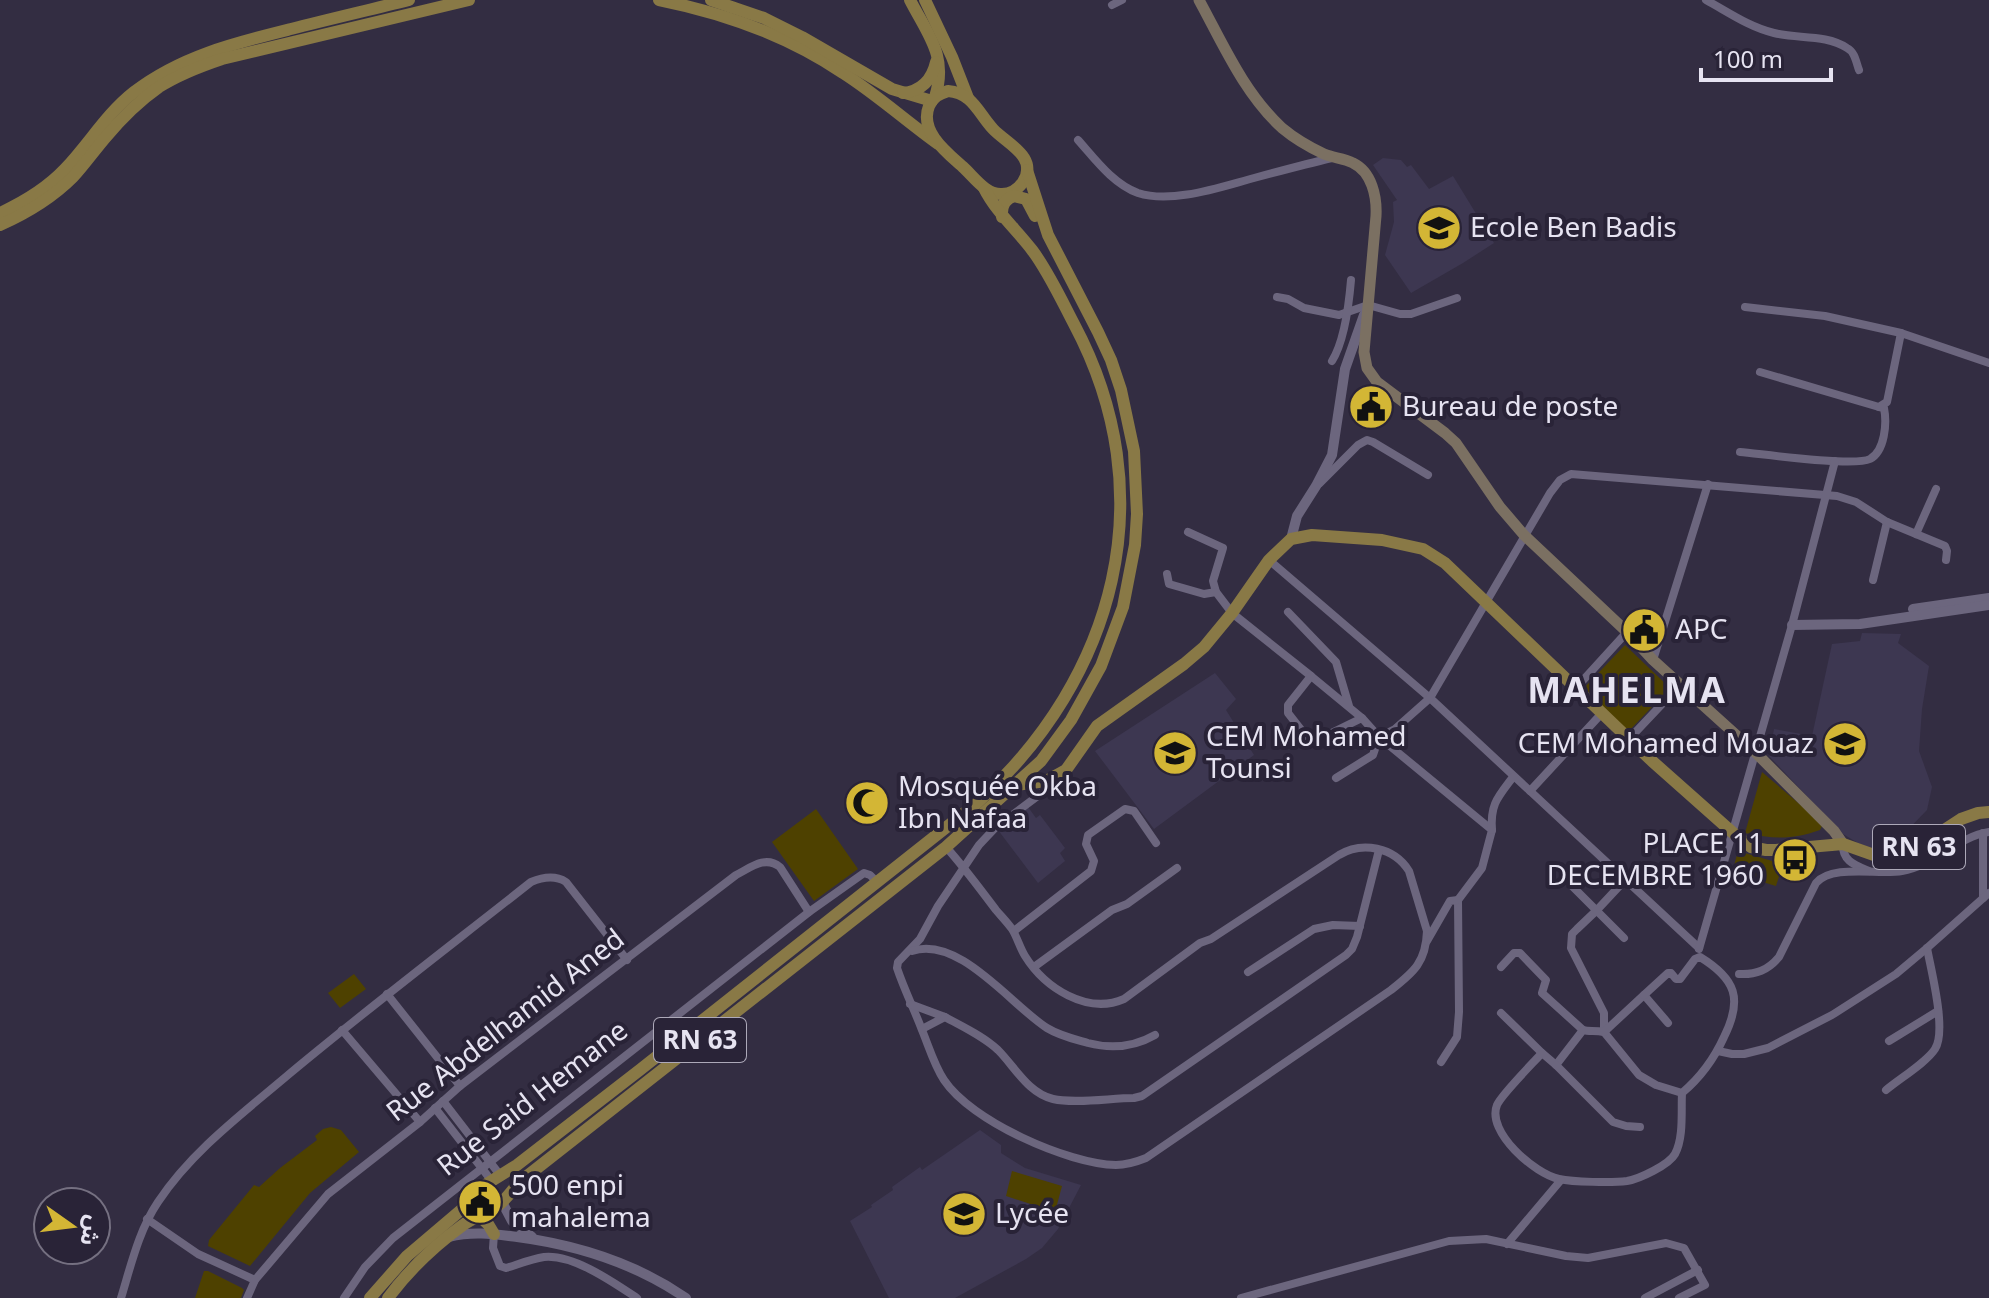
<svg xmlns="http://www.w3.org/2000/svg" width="1989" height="1298" viewBox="0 0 1989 1298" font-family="Georgia,'Noto Sans Arabic',serif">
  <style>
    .built { fill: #3d3751 }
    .green { fill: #4e4100 }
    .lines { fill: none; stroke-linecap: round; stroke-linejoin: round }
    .minor { stroke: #6c667e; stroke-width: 8 }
    .tertiary { stroke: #6c667e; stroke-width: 10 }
    .secondary { stroke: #7b7062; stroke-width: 11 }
    .primary { stroke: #897946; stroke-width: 12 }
    .labels { text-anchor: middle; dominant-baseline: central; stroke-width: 8; stroke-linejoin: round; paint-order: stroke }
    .shield { fill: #292337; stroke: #ada9b9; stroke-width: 2 }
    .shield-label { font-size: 26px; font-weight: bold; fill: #e6e3f1 }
    .poi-label { font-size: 28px; fill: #e6e3f1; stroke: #292337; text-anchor: start }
    .street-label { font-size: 28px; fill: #e6e3f1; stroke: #292337 }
    .district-label { font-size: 36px; font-weight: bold; letter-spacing: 2px; fill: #e6e3f1; stroke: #292337 }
  </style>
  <rect width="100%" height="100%" fill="#332d42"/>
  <g class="built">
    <polygon points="1383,158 1401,160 1407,167 1411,165 1429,189 1453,176 1494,243 1463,263 1411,293 1385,255 1394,222 1393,202 1397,200 1373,165"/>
    <polygon points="1862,633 1901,634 1898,643 1929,666 1922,709 1919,751 1932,787 1927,810 1890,848 1877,850 1858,843 1843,834 1769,756 1774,729 1812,736 1832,644 1860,641"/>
    <polygon points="1215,673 1236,699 1226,710 1254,755 1154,829 1095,751"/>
    <polygon points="1028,807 1036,818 1040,815 1065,848 1060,853 1065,861 1038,883 998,830"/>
    <polygon points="980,1130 1001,1145 1001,1153 1025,1168 1081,1185 1058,1229 1042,1248 1026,1259 955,1298 889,1298 850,1221 872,1207 871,1205 893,1190 892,1187 920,1167 922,1170"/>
  </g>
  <g class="green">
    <polygon points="1625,645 1670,688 1628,732 1583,689"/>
    <path d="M1762 772 1823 824 1820 830C1792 840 1773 839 1745 833Z"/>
    <polygon points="816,809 858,869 814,901 772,842"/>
    <polygon points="1738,851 1783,864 1776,886 1732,873"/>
    <polygon points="354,974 366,989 340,1008 328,993"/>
    <polygon points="331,1127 341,1130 359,1152 310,1193 250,1266 208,1246 209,1240 254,1185 259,1187 280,1168 317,1140 315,1136 323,1129"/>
    <polygon points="1012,1171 1062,1186 1055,1212 1006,1196"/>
    <polygon points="204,1271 208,1271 242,1288 244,1290 241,1298 195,1298"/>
  </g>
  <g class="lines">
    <g class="minor">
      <path d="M1706 0C1728 12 1749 27 1774 33 1797 39 1826 34 1847 48 1855 52 1856 62 1859 70"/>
      <polyline points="1112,5 1122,0"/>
      <path d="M1078 140C1095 159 1113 184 1138 193 1172 204 1220 187 1254 178 1280 171 1306 164 1332 158"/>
      <polyline points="1277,297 1288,299 1304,308 1339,315 1368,305 1400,314 1411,314 1457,298"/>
      <polyline points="1745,307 1825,316 1901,333 1989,363"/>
      <path d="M1332 361C1345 340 1349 304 1351 280"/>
      <polyline points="1760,372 1879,407 1887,402 1901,333"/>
      <path d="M1740 452C1763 454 1853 467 1870 459 1885 451 1887 423 1884 408L1879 407"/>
      <polyline points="1319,484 1358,445 1367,440 1373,442 1428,475"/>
      <polyline points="1188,532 1223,548 1213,581 1216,592"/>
      <polyline points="1916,534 1936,489"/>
      <polyline points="1269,560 1430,698 1699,948"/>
      <polyline points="1167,574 1169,584 1204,594 1216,592 1232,613 1311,676 1288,705 1288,713 1306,736 1313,739 1321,738 1362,718 1379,737 1492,830 1482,868 1458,900 1459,1012 1457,1037 1441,1062"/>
      <polyline points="1873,580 1887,522"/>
      <polyline points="1288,612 1336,662 1349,706"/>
      <polyline points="1653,660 1708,484"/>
      <polyline points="1311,676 1362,718"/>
      <polyline points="1576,688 1627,632"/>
      <polyline points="1630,738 1681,684"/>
      <polyline points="1336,778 1373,755 1379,737 1395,729 1430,698 1550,493 1560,480 1571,474 1837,496 1856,502 1887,522 1945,546 1947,551 1946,560"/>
      <polyline points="1530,791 1603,712"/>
      <path d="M1492 830C1490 804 1498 797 1513 777"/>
      <path d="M1843 844C1842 861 1855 865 1869 871"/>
      <path d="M946 847C964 867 980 889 996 910 1001 916 1007 922 1012 929 1017 937 1020 948 1025 956 1045 988 1087 1015 1124 999L1200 943 1211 939 1339 855C1362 841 1394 847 1409 871L1427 931C1426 962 1414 972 1391 990L1146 1158C1136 1162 1127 1165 1116 1165 1068 1164 971 1121 944 1080 934 1065 929 1047 922 1030 914 1009 904 989 897 968L898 962 920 939 938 906 979 845 995 828 1047 789 1056 779"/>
      <polyline points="1625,880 1597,910 1577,929 1572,934 1571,948 1604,1013 1604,1032 1639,1075 1656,1085 1682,1093"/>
      <polyline points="1570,884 1624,938"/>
      <polyline points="1983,898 1983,833"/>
      <polyline points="1014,931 1091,871 1094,861 1086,844 1088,835 1125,809 1134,811 1156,843"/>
      <polyline points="1427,941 1450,901 1458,900"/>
      <polyline points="1699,949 1792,625 1835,461"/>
      <path d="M912 951C959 935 1012 1006 1047 1028 1060 1036 1074 1039 1088 1043 1111 1049 1134 1047 1155 1035"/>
      <polyline points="1034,967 1112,910 1127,904 1177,868"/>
      <polyline points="1501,967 1514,953 1520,953 1546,980 1542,993 1583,1030"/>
      <polyline points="1248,972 1314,929 1333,925 1360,926"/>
      <path d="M1739 974C1756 975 1768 970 1779 957L1816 883C1832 864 1878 875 1902 871 1934 866 1957 837 1989 832"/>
      <polyline points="387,994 460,1086"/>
      <polyline points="910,1004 945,1017 922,1029"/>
      <polyline points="1501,1013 1542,1053"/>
      <path d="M945 1017C963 1027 983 1036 998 1050 1015 1067 1028 1093 1053 1099 1075 1104 1111 1098 1134 1098L1142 1096 1346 955 1352 949 1357 937 1379 850"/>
      <polyline points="342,1030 420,1122"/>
      <polyline points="1889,1041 1938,1011"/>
      <polyline points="1718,1051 1732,1054 1744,1054 1768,1048 1832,1015 1896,974 1927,948 1989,893"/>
      <path d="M1556 1065 1583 1030C1589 1032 1595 1030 1604 1032L1644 995 1668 1023"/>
      <path d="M1886 1090C1899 1079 1927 1062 1935 1049 1947 1031 1931 970 1927 948"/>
      <polyline points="443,1101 500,1175"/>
      <polyline points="435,1108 491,1180"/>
      <path d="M1640 1127 1626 1126 1613 1122 1556 1065 1542 1053C1533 1063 1501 1095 1497 1105 1486 1132 1535 1174 1559 1179 1573 1182 1612 1183 1627 1181 1639 1179 1669 1165 1675 1154 1684 1137 1681 1111 1682 1093 1701 1077 1714 1059 1724 1037 1743 999 1736 979 1700 957L1695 959 1680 979H1676L1671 973H1668L1644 995"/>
      <polyline points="147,1219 198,1254 255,1280"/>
      <path d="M494 1234 493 1248 500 1266 506 1268C519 1264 531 1259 544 1257 573 1254 613 1282 637 1298"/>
      <polyline points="1507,1244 1561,1180"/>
      <path d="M121 1298C131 1265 139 1230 158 1202 192 1151 242 1114 288 1075 367 1009 450 946 531 882 543 877 555 875 566 882L627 960"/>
      <path d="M247 1298 255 1280 328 1194 420 1122 460 1086 736 875C750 868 765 855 780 867L809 912"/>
      <polyline points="344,1298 365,1267 393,1238 809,912 864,873 870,875 877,882"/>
      <polyline points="1241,1298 1449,1241 1486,1239 1566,1256 1588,1258 1666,1243 1684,1248 1705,1285 1679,1298"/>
      <polyline points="1645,1298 1698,1270"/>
    </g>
    <g class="tertiary">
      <polyline points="1291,539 1297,516 1316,486 1332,455 1345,369 1364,315"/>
      <polyline points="1913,609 1989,598"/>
      <polyline points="1792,625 1860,624 1989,605"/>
      <polyline points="502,1202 512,1221 532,1237"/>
      <path d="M449 1237C473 1231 493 1234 517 1237 578 1245 635 1263 686 1298"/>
    </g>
    <path class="secondary" d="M1199 0C1223 44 1244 93 1282 128 1294 138 1309 147 1324 154 1333 158 1344 158 1353 163 1372 172 1377 197 1376 216L1364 352 1367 368 1377 382 1445 433 1456 443 1500 507 1524 535 1627 632 1653 660 1756 753 1834 831 1843 844"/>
    <g class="primary">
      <path d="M659 0C724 13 788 36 843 73 876 94 906 121 938 144"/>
      <polyline points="711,0 764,18 802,37 892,89 932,101"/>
      <path d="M910 0C928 35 948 56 935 97"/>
      <polyline points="925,0 952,57 968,98"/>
      <path d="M948 91C973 93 978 113 993 129 1007 144 1039 157 1023 182 1018 189 1011 194 1002 194 986 195 974 177 963 167 946 152 919 131 929 106 933 97 939 94 948 91Z"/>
      <path d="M903 93C921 91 932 80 936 62"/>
      <path d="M0 213C24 202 47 188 65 169 89 144 106 114 134 92 181 56 235 43 291 29 330 19 369 10 409 0"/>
      <path d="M1002 217C1001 207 1004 199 1014 196L1026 199 1035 216"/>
      <path d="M0 225C27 213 52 198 73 177 84 165 94 151 105 138 120 120 139 101 159 87 178 75 201 66 222 59L469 0"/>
      <polyline points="1016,785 1046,781 1066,770 1097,726 1184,664 1204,647 1232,613 1269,560 1291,539 1312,535 1382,540 1423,549 1445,563 1652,761 1732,832 1751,847 1766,850 1776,850 1843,844 1874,855 1898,856 1912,851 1961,819 1978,813 1989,812"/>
      <polyline points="476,1213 488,1224 494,1234"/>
      <path d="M370 1298 407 1256 467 1205 485 1185 517 1165 641 1069 977 803C1116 677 1165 495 1074 324 1062 301 1048 271 1032 250 1016 229 996 212 984 188"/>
      <path d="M388 1298C409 1270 435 1245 463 1225 475 1216 490 1213 501 1203 509 1196 514 1187 522 1180L946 847 1041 761 1071 720 1101 666 1123 607 1135 545 1137 514 1134 451 1121 390 1111 360 1098 332 1048 235 1027 170"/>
    </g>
  </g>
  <defs>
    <g id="school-disc" transform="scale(2.3)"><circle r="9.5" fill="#d3b635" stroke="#292337"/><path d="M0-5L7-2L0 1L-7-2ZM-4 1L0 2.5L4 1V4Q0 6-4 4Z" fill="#111"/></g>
    <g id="civic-disc" transform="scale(2.3)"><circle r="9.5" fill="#d3b635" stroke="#292337"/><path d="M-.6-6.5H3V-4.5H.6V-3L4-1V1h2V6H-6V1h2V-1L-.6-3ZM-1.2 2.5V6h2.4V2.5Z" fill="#111"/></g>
    <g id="mosque-disc" transform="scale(2.3)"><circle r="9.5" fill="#d3b635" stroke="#292337"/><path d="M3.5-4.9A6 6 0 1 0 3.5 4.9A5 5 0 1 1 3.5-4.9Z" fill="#111"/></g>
    <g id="bus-disc" transform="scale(2.3)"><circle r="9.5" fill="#d3b635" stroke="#292337"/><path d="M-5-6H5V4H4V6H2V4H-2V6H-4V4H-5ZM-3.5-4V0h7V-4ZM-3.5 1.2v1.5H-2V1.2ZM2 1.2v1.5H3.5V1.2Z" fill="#111"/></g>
  </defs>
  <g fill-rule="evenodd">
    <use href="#school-disc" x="1439" y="228"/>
    <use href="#civic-disc" x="1371" y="407"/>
    <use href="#civic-disc" x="1644" y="630"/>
    <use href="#school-disc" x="1845" y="744"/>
    <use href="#school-disc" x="1175" y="753"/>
    <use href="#mosque-disc" x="867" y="803"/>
    <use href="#bus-disc" x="1795" y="860"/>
    <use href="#civic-disc" x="480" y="1202"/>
    <use href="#school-disc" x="964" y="1214"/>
  </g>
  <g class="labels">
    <g class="shield">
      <rect x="1873" y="825" width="92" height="44" rx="6"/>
      <rect x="654" y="1018" width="92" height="44" rx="6"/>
    </g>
    <g class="shield-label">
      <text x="1919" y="847">RN 63</text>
      <text x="700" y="1040">RN 63</text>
    </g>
    <g class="poi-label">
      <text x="1470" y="228">Ecole Ben Badis</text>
      <text x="1402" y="407">Bureau de poste</text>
      <text x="1675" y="630">APC</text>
      <text x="1206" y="737">CEM Mohamed<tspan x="1206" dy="32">Tounsi</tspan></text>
      <text x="1814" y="744" text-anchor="end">CEM Mohamed Mouaz</text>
      <text x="898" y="787">Mosquée Okba<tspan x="898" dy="32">Ibn Nafaa</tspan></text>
      <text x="1764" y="844" text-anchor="end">PLACE 11<tspan x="1764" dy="32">DECEMBRE 1960</tspan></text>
      <text x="511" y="1186">500 enpi<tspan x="511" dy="32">mahalema</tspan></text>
      <text x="995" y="1214">Lycée</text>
    </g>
    <g class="street-label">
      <text transform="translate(506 1026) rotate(-38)">Rue Abdelhamid Aned</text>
      <text transform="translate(533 1099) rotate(-38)">Rue Said Hemane</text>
    </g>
    <g class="district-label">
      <text x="1627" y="692">MAHELMA</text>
    </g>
  </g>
  <g transform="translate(72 1226) rotate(104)"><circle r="38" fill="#292337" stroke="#757081" stroke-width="2"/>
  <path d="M0-6L14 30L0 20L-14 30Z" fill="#d3b635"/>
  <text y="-12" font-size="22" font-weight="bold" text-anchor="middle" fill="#e6e3f1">ش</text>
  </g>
  <path d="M1701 68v12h130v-12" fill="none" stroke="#e6e3f1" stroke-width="4"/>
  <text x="1713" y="68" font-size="24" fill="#e6e3f1" stroke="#292337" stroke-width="6" paint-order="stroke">100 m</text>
</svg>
